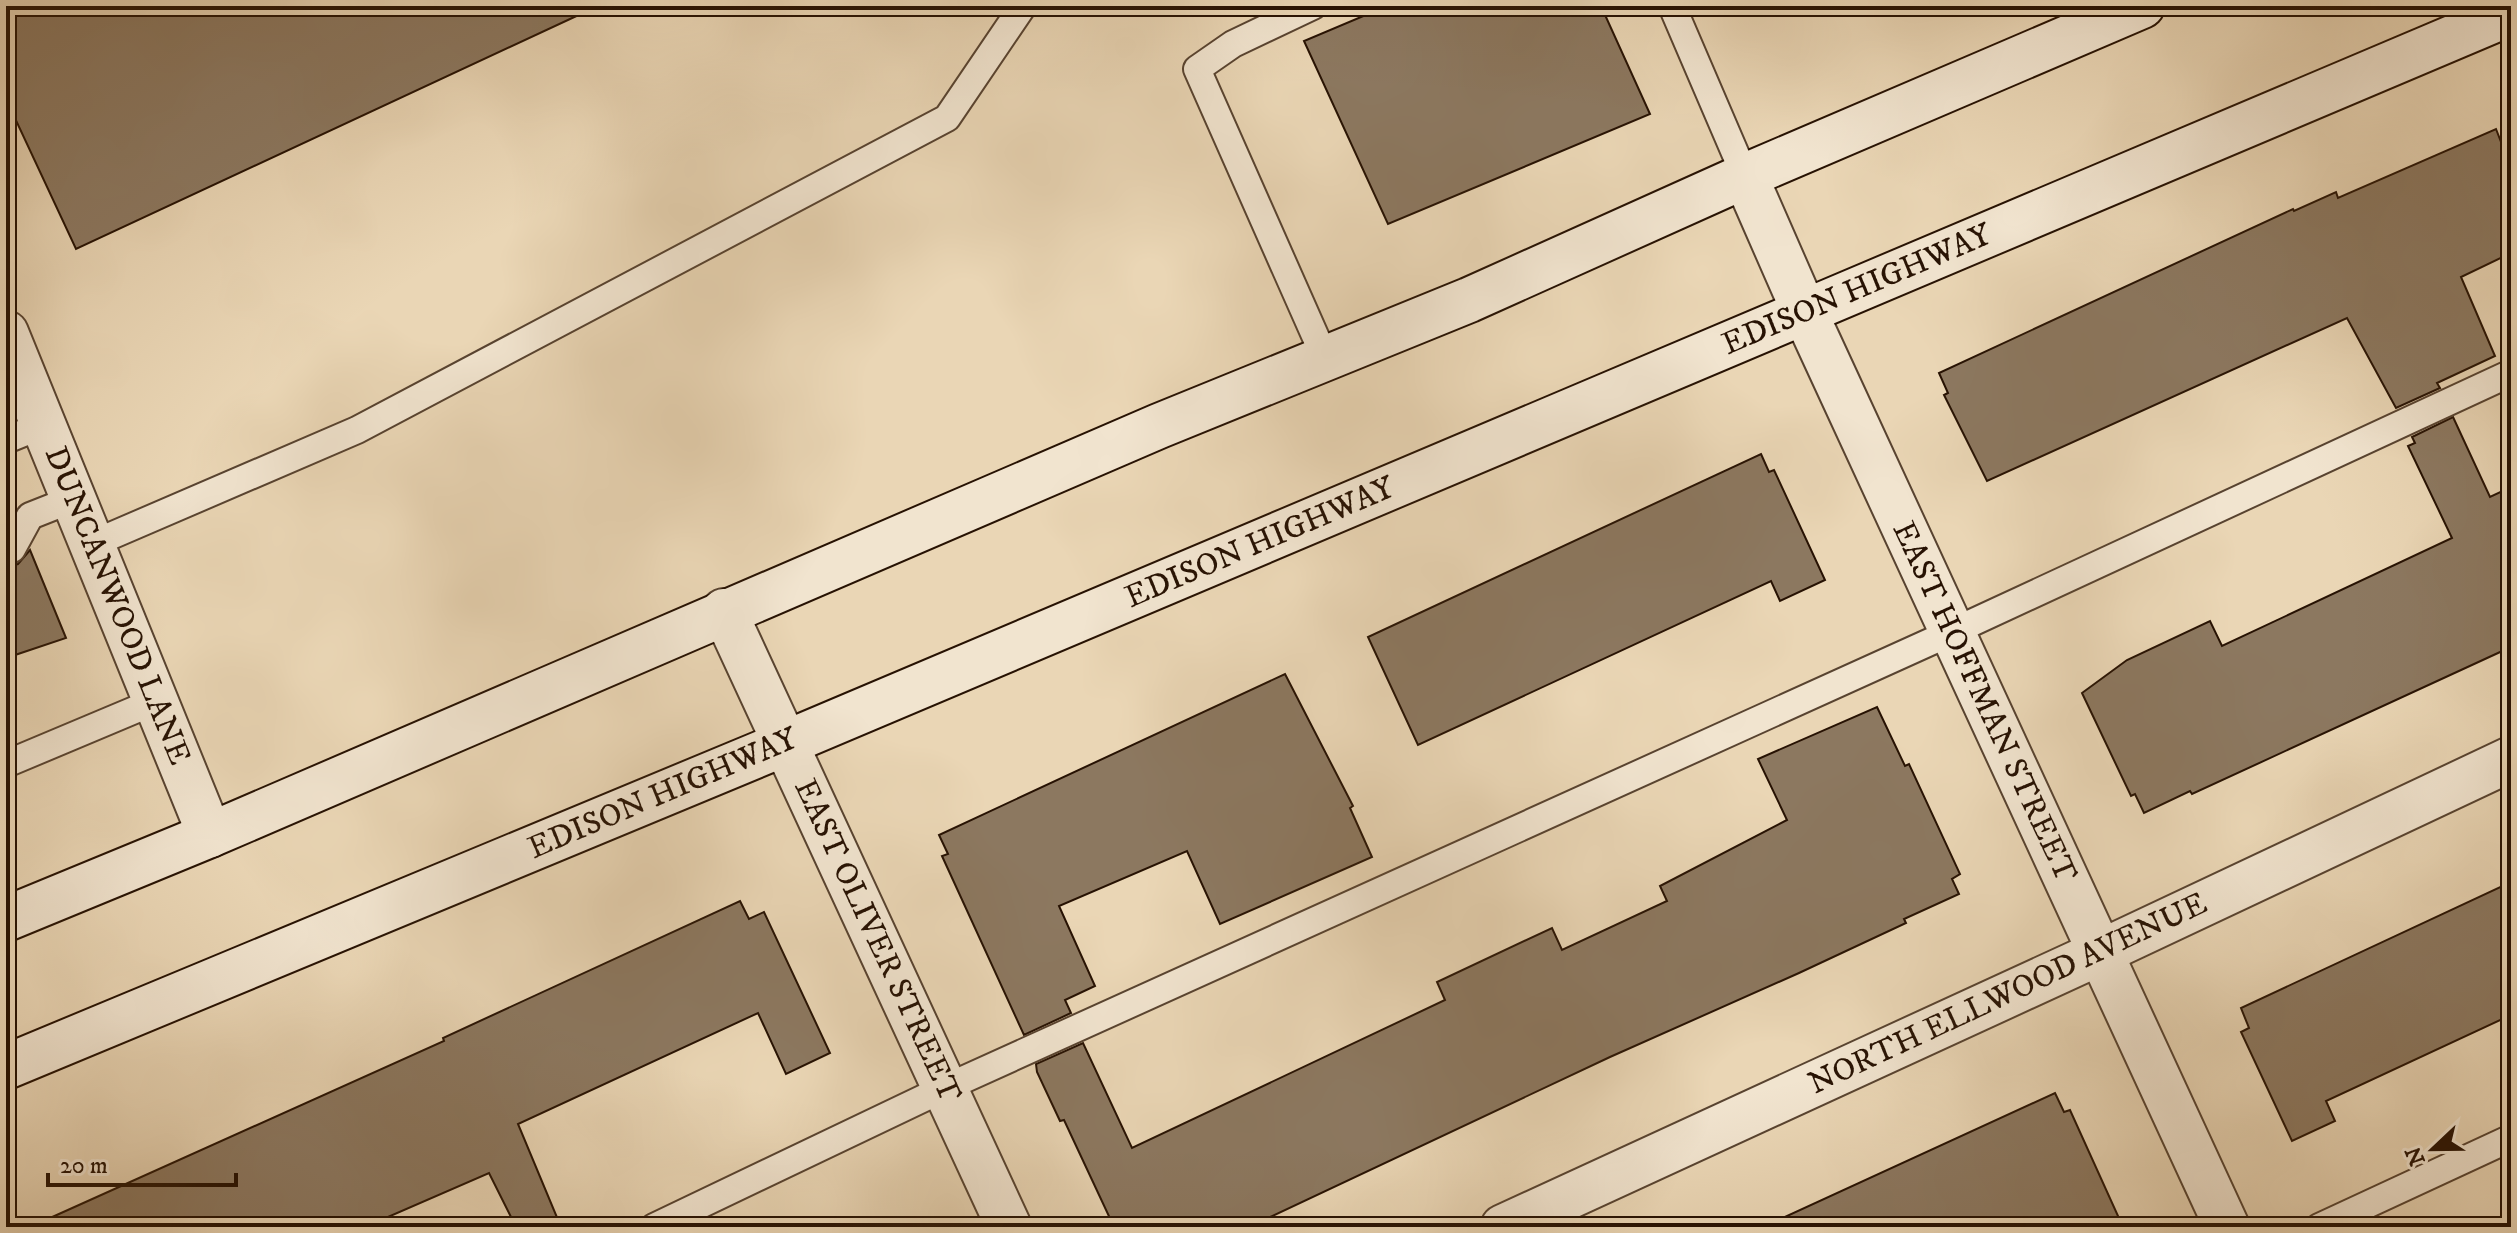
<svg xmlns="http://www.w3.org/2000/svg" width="2517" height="1233" viewBox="0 0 2517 1233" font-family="'IM FELL DW Pica',serif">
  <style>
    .building { fill: #8c7860; stroke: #271203; stroke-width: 2 }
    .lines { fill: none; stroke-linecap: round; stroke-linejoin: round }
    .service-casing { stroke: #584330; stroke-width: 30 }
    .minor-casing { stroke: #584330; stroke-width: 48 }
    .secondary-casing { stroke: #271203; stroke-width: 48 }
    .service { stroke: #f1e4cf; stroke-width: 26 }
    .minor { stroke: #f1e4cf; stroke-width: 44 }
    .secondary { stroke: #f1e4cf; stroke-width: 44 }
    .labels { text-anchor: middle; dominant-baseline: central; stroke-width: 6; stroke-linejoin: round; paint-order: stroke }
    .street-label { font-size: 32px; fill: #271203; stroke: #f1e4cf }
  </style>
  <rect width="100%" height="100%" fill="#ead6b5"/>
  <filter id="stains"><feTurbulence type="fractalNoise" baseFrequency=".0025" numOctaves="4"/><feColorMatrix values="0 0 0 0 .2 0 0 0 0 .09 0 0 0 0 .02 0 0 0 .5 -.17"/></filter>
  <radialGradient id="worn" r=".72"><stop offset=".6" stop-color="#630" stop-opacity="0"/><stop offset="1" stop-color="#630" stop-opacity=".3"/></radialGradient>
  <g class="building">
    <polygon points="6,6 598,6 76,249 6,99"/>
    <polygon points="1387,6 1601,6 1650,114 1388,224 1304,41"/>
    <polygon points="2496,129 2511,168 2511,253 2461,277 2495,356 2437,383 2440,388 2396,408 2347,318 1987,481 1944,395 1948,393 1939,373 2293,209 2294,211 2336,192 2338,198"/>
    <polygon points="2453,417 2490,497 2511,487 2511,647 2192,794 2190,791 2144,813 2135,794 2131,796 2082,693 2127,660 2210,621 2222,646 2452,538 2408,446 2415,443 2412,437"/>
    <polygon points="1761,454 1769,472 1774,470 1825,580 1780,601 1771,581 1418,745 1368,637"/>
    <polygon points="30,550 66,638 6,658 6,567 18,564"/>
    <polygon points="1285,674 1353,806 1350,808 1372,857 1220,924 1187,851 1059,906 1095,986 1065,1000 1071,1013 1024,1035 942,856 948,854 939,835"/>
    <polygon points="1877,707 1905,766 1909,764 1960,874 1952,879 1959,894 1904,919 1906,923 1799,973 1610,1057 1249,1227 1114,1227 1064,1120 1060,1121 1037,1072 1036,1064 1083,1043 1132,1148 1445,1000 1437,982 1552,928 1562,950 1667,901 1660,886 1787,820 1758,759"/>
    <polygon points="2511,882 2511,1015 2326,1101 2335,1121 2292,1141 2241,1032 2249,1028 2241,1008"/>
    <polygon points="740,901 749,919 764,912 830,1053 786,1074 758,1013 518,1124 561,1227 516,1227 489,1173 365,1227 30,1227 444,1041 443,1038"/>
    <polygon points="2055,1093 2064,1112 2070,1110 2123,1227 1763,1227"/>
  </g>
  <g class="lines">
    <g class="service-casing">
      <g id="service">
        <polyline points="1313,6 1233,44 1197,69 1325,358"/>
        <polyline points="1672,6 1745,176"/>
        <polyline points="6,440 43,425"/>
        <polyline points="92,544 357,430 947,118 1023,6"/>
        <polyline points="6,551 12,549 30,516 73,499"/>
        <polyline points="6,764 156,701"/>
        <polyline points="654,1227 945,1088 1952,632 2511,373"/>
        <polyline points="2319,1227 2511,1138"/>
      </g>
    </g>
    <g class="minor-casing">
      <g id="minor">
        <polyline points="1745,176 1805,313 2227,1227"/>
        <polyline points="6,333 210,835"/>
        <polyline points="724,611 1009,1227"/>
        <polyline points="1503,1227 2099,953 2511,759"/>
      </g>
    </g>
    <g class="secondary-casing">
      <g id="secondary">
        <polyline points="6,919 210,835 1159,426 1469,300 1745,176 2142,6"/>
        <polyline points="6,1067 786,743 2511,13"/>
      </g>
    </g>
    <use href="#service" class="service"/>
    <use href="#minor" class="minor"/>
    <use href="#secondary" class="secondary"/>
  </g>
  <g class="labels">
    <g class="street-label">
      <text transform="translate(1857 290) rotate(-23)">EDISON HIGHWAY</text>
      <text transform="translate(1260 543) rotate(-23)">EDISON HIGHWAY</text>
      <text transform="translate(117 606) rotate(68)">DUNCANWOOD LANE</text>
      <text transform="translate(1984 702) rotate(65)">EAST HOFFMAN STREET</text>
      <text transform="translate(663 794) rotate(-23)">EDISON HIGHWAY</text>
      <text transform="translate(877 941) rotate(65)">EAST OLIVER STREET</text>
      <text transform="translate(2008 994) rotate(-25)">NORTH ELLWOOD AVENUE</text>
    </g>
  </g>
  <rect width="2517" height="1233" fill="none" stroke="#ead6b5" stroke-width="32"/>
  <rect x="8" y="8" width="2501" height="1217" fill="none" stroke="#271203" stroke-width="4"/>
  <rect x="16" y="16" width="2485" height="1201" fill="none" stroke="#271203" stroke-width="2"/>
  <g transform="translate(2433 1149) rotate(248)" stroke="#f1e4cf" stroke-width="6" paint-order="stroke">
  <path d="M0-6L14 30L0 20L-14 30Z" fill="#271203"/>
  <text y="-12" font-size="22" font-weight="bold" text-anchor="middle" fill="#271203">N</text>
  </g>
  <path d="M48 1173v12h188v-12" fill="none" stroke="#271203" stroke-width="4"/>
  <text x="60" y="1173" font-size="24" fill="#271203" stroke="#f1e4cf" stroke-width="6" paint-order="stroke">20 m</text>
  <rect width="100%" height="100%" filter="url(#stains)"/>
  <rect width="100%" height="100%" fill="url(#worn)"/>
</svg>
